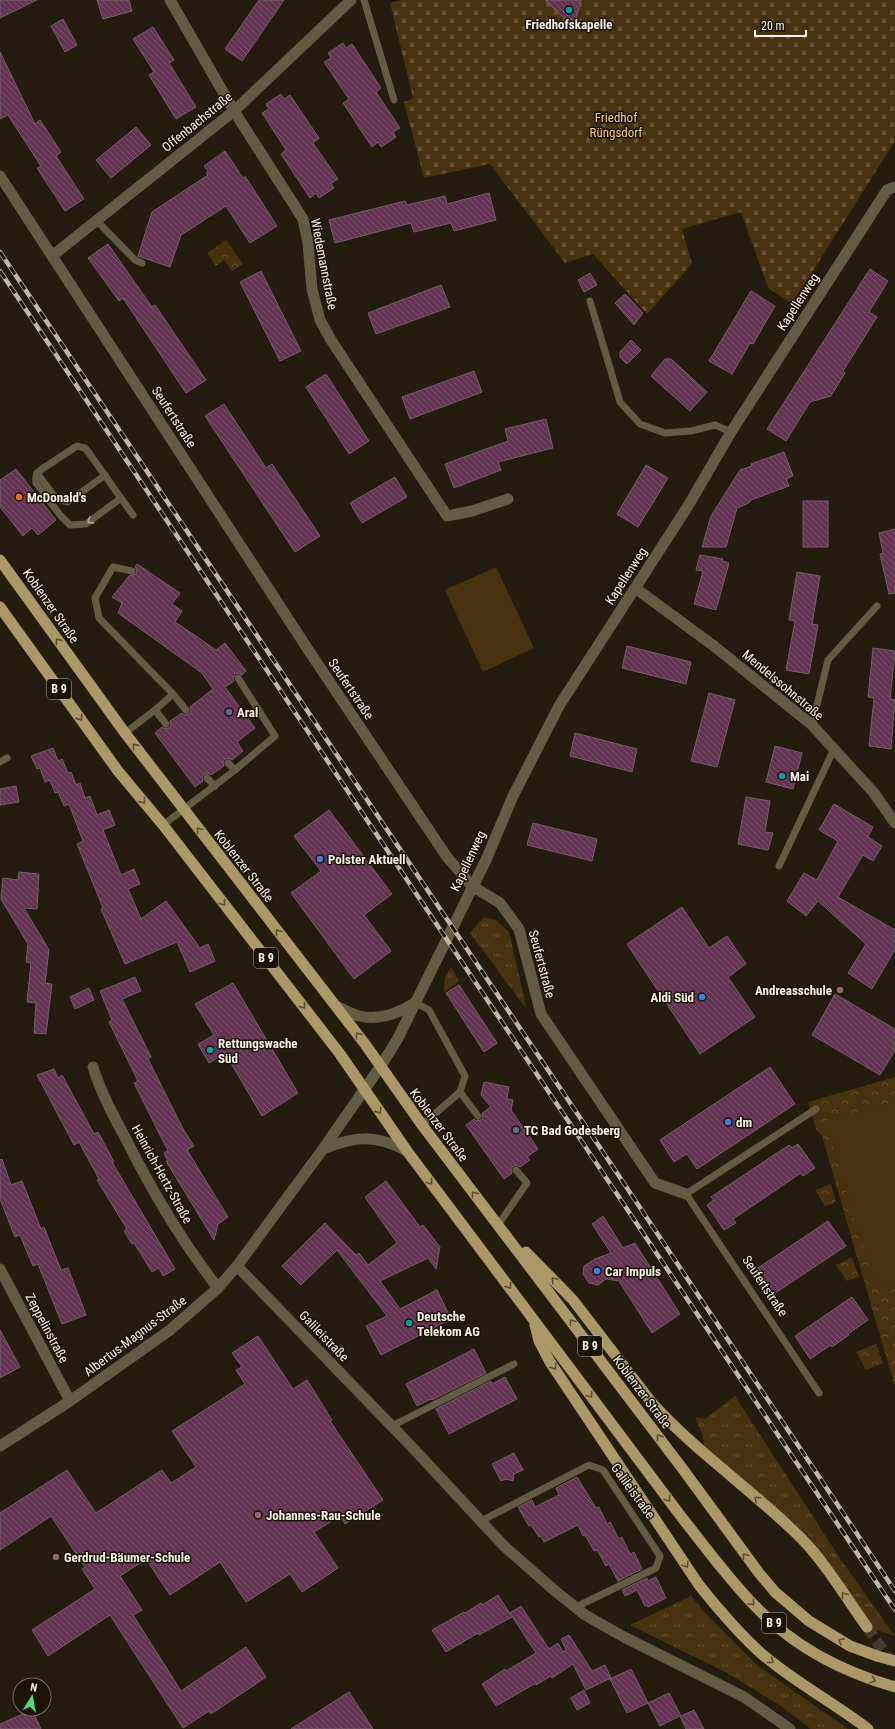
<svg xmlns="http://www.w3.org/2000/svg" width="895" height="1729" viewBox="0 0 895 1729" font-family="'Roboto Condensed',sans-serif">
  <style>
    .grass { fill: url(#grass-tufts) }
    .forest { fill: url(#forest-crowns) }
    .cemetery { fill: url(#cemetery-stones) }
    .pitch { fill: #46320e }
    .building { fill: url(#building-back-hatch); stroke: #72606a }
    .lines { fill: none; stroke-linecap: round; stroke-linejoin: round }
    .primary-tunnel { stroke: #443c2f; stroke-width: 11; stroke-dasharray: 11 5.5; stroke-linecap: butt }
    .service { stroke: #635b43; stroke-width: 7 }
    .minor { stroke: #635b43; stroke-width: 11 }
    .primary { stroke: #aa9866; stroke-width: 11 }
    .rail-casing { stroke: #bdb8ac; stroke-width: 4.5 }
    .rail { stroke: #1b1306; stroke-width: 3; stroke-dasharray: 9; stroke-linecap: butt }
    .primary-bridge { stroke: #aa9866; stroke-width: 11 }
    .oneway { stroke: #ada696 }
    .oneway2 { stroke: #5b4f31 }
    .culture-dot { fill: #0f9aa8; stroke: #1b1306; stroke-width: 1.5 }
    .food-dot { fill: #e8710a; stroke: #1b1306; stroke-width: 1.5 }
    .service-dot { fill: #5c6f8a; stroke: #1b1306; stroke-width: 1.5 }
    .shop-dot { fill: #3f7fe0; stroke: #1b1306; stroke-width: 1.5 }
    .education-dot { fill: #8d6e63; stroke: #1b1306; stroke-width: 1.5 }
    .labels { text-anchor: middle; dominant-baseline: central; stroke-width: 3; stroke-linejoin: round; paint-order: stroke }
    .shield { fill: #1b1306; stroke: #b5afa4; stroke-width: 1 }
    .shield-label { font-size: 12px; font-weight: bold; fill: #f7f2e8 }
    .poi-label { font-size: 13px; font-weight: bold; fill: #f7f2e8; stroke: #1b1306; text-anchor: start }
    .park-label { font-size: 13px; fill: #fbcb7a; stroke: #1b1306 }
    .street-label { font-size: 13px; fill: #f7f2e8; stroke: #1b1306 }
  </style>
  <defs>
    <pattern id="grass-tufts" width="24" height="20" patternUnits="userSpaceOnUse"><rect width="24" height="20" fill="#46320e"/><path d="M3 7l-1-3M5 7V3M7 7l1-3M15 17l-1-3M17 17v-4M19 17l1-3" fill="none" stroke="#615031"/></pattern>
    <pattern id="forest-crowns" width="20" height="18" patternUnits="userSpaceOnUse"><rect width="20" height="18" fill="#46320e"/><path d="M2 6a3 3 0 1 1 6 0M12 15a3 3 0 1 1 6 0" fill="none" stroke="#615031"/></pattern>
    <pattern id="cemetery-stones" width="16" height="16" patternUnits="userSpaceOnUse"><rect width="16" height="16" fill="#46320e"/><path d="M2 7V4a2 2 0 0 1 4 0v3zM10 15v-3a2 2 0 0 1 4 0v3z" fill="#615031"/></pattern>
    <pattern id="building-back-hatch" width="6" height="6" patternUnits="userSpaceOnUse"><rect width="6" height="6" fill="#643252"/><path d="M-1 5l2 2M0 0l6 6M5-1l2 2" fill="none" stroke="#7b506b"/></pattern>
  </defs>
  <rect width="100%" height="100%" fill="#241c0e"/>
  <g class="grass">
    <polygon points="484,917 496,920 509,932 527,1010 470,933"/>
    <polygon points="451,967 459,981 444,992 445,978"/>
    <polygon points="735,1396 841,1560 895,1636 872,1629 809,1536 704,1446 703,1437 695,1417 705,1419"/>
    <polygon points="691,1596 707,1615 757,1665 848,1729 811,1729 781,1706 727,1673 630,1625"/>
  </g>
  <g class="forest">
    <polygon points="226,240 243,264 232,271 224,260 216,266 207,253"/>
    <polygon points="895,1077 895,1384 894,1384 822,1136 816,1129 808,1102"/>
    <polygon points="831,1184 836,1202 825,1206 815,1190"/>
    <polygon points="852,1257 859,1277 847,1281 836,1265"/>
    <polygon points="876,1344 883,1363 866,1370 856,1352"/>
  </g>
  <polygon class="cemetery" points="401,0 895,0 895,141 792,304 768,288 741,212 682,229 692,264 647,314 593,254 565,263 490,164 424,178 404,102 413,98 390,3"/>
  <g class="pitch">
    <polygon points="496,567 534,648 483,672 445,590"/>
    <polygon points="895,1101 895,1283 875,1289 826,1121"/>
  </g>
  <g class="building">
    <polygon points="0,0 37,0 0,18"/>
    <polygon points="97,0 129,0 132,11 103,19"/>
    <polygon points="259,0 284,0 242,61 225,49"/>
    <polygon points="545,0 581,0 575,21 563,17"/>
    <polygon points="63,19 77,45 65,52 51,26"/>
    <polygon points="153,27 174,60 169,63 196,107 176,119 149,75 154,72 133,39"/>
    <polygon points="343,43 346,48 352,44 381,88 376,92 400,128 393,132 396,137 381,147 378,142 372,147 343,103 349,99 324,62 331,58 328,53"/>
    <polygon points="0,52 35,124 40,120 61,152 56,156 84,199 65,211 37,168 41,166 8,115 0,119"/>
    <polygon points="281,94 284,99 290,95 319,138 313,143 338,179 331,183 334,188 319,198 316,193 310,198 281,154 286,150 262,113 269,109 266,104"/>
    <polygon points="136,127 151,145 111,178 96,160"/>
    <polygon points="225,151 243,178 245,176 277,226 250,243 226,206 181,235 170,267 138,256 152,212 208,175 206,173 208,171 204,166"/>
    <polygon points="489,193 496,220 454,231 451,223 414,232 411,223 335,243 329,220 405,201 407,205 445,196 447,204"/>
    <polygon points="108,244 152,307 155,305 206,380 186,393 123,298 119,301 88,258"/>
    <polygon points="870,269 888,281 869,312 877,317 843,371 845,373 831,396 810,402 786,441 767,429"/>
    <polygon points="261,271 301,351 280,361 240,282"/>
    <polygon points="590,273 597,285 584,292 578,280"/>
    <polygon points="441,285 450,307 376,334 368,313"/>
    <polygon points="751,291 775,306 753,344 750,343 732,374 709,361"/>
    <polygon points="625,294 643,313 634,325 615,303"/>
    <polygon points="631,340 641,350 627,364 620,357 620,352"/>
    <polygon points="665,359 671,359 707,392 690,411 651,376"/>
    <polygon points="474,371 482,392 410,419 402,397"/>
    <polygon points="326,374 369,441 349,454 306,387"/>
    <polygon points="224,404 266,468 272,464 320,536 295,552 205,416"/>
    <polygon points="546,419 553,448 498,462 501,470 454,488 445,464 508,441 505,429"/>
    <polygon points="784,452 793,476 786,479 789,486 751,500 749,503 737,508 726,547 702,547 711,516 740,470 752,466 751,464"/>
    <polygon points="646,465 668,478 638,527 617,514"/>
    <polygon points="16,469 56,520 38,535 32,528 23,536 0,507 0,480"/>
    <polygon points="395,477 407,497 362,523 350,503"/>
    <rect x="803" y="501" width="25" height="46"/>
    <polygon points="895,529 895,593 889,594 880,554 883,553 879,533"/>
    <polygon points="700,555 723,559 722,561 729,563 716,610 694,604 703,571 696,570"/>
    <polygon points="137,564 180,593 172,604 182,611 175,622 216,650 225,643 246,671 242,675 238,673 235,674 233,678 234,681 225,687 255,728 237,742 243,751 232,760 229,758 225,759 223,762 224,766 211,775 208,773 204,774 202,777 203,781 195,787 155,733 162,727 165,729 169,728 171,725 170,721 182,713 185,715 189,714 191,711 190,707 213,689 202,673 118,613 122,603 112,597 129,576 136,574 137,570 135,567"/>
    <polygon points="797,572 820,576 812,624 818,625 809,674 786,670 795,621 789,620"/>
    <polygon points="627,646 691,662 686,684 622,668"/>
    <polygon points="873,648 895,651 890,699 895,700 891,749 869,746 874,698 868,697"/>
    <polygon points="709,693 735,700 717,767 691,761"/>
    <polygon points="575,733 637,749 632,772 570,756"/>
    <polygon points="775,746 802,753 793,789 766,782"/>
    <polygon points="53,748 58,761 62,759 68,773 71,772 76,785 80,783 85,798 90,796 97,815 109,810 115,825 103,830 121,875 134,869 140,884 128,889 141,919 166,901 200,948 208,944 215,961 190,972 177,942 125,964 101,909 103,908 77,844 83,841 69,804 64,806 58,792 55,793 50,780 45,782 40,768 37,769 31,756"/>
    <polygon points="16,786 19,802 0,805 0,789"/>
    <polygon points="746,797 770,801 765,832 773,833 768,850 738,844"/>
    <polygon points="834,804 873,827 868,837 882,846 873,861 863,855 838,897 895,930 895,949 872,989 848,973 866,944 818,901 806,916 787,901 804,873 817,880 838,841 819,830"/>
    <polygon points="329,810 392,894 364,915 391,951 354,979 291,893 321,871 294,836"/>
    <polygon points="533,823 597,839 592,861 527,845"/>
    <polygon points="19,872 39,874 37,909 24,908 49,950 45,983 52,984 46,1034 34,1033 36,1003 27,1002 31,963 26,962 28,944 1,899 3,878 18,880"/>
    <polygon points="682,907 709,948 727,936 746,964 728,977 755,1017 700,1054 627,944"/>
    <polygon points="135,977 141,991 122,999 151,1057 148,1059 183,1129 194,1146 187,1150 228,1217 218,1224 214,1240 166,1161 168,1161 164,1153 168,1151 134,1083 138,1081 109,1022 112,1020 100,991"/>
    <polygon points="233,983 298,1093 262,1116 225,1053 209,1063 198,1044 214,1035 195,1004"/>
    <polygon points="459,985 497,1043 484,1052 446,993"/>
    <polygon points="89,988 94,1000 75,1009 70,997"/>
    <polygon points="835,994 895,1029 895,1050 880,1075 812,1035"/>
    <polygon points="770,1067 795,1104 697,1169 687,1154 674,1162 660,1140"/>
    <polygon points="54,1069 58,1078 62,1075 94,1134 98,1132 114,1162 112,1162 175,1269 163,1276 159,1268 152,1272 134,1243 132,1244 124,1231 127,1229 97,1180 99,1179 79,1142 74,1145 37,1075"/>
    <polygon points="484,1082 509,1087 507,1099 513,1100 511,1110 538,1149 527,1157 530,1160 520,1167 517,1165 513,1166 511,1169 512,1173 504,1179 466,1125 474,1119 476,1121 481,1120 483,1118 482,1113 491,1107 481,1095"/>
    <polygon points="798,1144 815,1168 803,1176 801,1173 733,1219 736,1223 724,1230 707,1205 714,1200 711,1197 789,1145 792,1148"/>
    <polygon points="2,1159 11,1185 22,1181 41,1229 44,1227 61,1270 68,1268 86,1315 62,1324 38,1264 33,1266 20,1235 15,1237 0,1199 0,1160"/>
    <polygon points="386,1181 420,1227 423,1225 440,1247 436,1269 428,1258 380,1281 400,1309 437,1290 451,1319 381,1355 366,1326 387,1316 337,1250 301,1285 282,1266 325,1223 356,1255 359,1253 368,1265 397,1243 365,1197"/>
    <polygon points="603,1216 623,1248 635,1243 680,1314 652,1333 619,1281 606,1279 598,1285 589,1283 583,1274 584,1266 595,1259 611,1253 592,1224"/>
    <polygon points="828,1221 846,1246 769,1297 752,1272"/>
    <polygon points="852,1297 868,1320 848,1334 849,1335 832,1347 831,1345 810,1359 795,1336"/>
    <polygon points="0,1330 20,1367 0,1378"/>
    <polygon points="258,1336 293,1389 307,1380 332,1420 330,1421 383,1500 345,1524 340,1516 314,1532 338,1568 302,1592 290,1574 246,1602 220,1562 170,1595 146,1559 120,1576 142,1610 133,1615 181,1691 246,1647 266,1677 211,1714 209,1711 183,1728 110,1615 48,1656 32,1630 95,1589 82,1569 85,1567 51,1516 0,1550 0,1513 67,1470 96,1513 162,1470 171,1483 196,1467 172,1431 245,1384 236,1370 242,1367 232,1353"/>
    <polygon points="474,1349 486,1373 432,1400 431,1399 417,1406 406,1384"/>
    <polygon points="505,1377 517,1399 449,1434 436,1409 491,1381 492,1384"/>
    <polygon points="514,1453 523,1470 514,1474 513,1481 506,1479 501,1481 492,1464"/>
    <polygon points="577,1477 596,1508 599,1507 607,1524 610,1522 619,1539 622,1537 630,1554 634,1552 642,1569 618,1581 609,1564 606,1566 597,1550 594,1551 585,1535 583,1536 578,1525 544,1542 541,1536 539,1537 531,1525 529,1526 518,1507 532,1500 535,1507 559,1495 556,1488"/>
    <polygon points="656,1577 666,1598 648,1607 647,1605 645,1606 637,1590 625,1596 622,1590 647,1578 648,1581"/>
    <polygon points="498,1595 512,1617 479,1635 478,1633 446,1652 432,1630 464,1612 465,1613 481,1603 482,1605"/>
    <polygon points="521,1606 549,1649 558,1643 563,1652 566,1650 561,1639 569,1635 592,1671 605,1665 611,1678 586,1690 573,1664 552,1678 551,1676 536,1685 536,1683 496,1706 482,1684 505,1669 506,1671 536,1653 510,1613"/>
    <polygon points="631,1669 648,1703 669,1693 681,1716 694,1710 704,1729 686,1729 680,1716 660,1726 648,1703 627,1713 610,1679"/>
    <polygon points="584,1690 590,1703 577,1710 571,1698"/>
    <polygon points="349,1692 373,1729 291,1729"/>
    <polygon points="32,1710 41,1729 0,1729 0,1724"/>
  </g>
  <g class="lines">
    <polyline class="primary-tunnel" points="867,1627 895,1668"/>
    <g class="service">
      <polyline points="364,0 394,100"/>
      <polyline points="96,220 135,260 142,263"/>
      <polyline points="590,301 620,402 640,424 665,433 691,431 715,425 731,432"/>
      <polyline points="37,473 56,498 60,500 68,502 105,475"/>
      <path d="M121 498 86 524 70 525 60 515 36 483C35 476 36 473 42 469L77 446 85 448 89 453 133 515"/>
      <polyline points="132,571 113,567 95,598 99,618 173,694 186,710"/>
      <polyline points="155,710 166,724"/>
      <polyline points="812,725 828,660 877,606"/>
      <polyline points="125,733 155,710 173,694"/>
      <polyline points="0,762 7,758"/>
      <polyline points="228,763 235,770"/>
      <polyline points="207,778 215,786"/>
      <polyline points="163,825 235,770 275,736 238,678"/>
      <polyline points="779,866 834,749"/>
      <polyline points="416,1003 429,1010 465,1076 460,1092 422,1125"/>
      <polyline points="460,1092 478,1116"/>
      <polyline points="816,1109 686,1194 819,1393"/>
      <polyline points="498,1225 527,1183 516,1170"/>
      <polyline points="392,1426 514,1364"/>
      <polyline points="481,1521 589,1465 603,1470 660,1556 656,1568 576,1607"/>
    </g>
    <g class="minor">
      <polyline points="170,0 234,111 303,219 308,243 312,289 320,320 331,340 447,516 472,511 508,499"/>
      <polyline points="0,176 309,651 447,857 472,886 500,903 519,929 541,1014 655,1183 686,1194"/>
      <polyline points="52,256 234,111 351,0"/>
      <polyline points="635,588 714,646 812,725 874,793 895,823"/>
      <path d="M336 1006C343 1009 351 1014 359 1016 379 1021 399 1013 415 1003"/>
      <path d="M93 1067C101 1093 114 1117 127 1141 153 1193 183 1243 218 1288"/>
      <path d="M323 1149C355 1136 376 1134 407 1151"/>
      <polyline points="237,1266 412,1447 504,1546 554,1590 585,1615 624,1637 744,1697 790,1729"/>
      <polyline points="0,1269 70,1401"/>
      <polyline points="0,1446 70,1401 170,1330 218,1288 237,1266 323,1149 380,1067 397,1040 486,860 513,796 559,706 688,506 731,432 887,190 895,187"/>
    </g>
    <g class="primary">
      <polyline points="0,560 125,733 365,1044 422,1125 682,1468 759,1573 775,1592 809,1621 850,1646 877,1656"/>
      <path d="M0 607 118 771 163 825 340 1054 407 1151 683 1519C707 1549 730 1581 757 1608 794 1647 843 1672 895 1687"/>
      <path d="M526 1252 573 1300 652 1403C697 1453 754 1491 802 1539 827 1565 846 1598 867 1627"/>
      <path d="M535 1325 539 1341 550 1362 699 1585C719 1610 739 1634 763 1655 796 1683 834 1703 868 1729"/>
    </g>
    <g class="rail-casing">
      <g id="rail">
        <polyline points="0,252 615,1170 895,1591"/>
        <polyline points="0,271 895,1610"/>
      </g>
    </g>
    <use href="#rail" class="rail"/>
    <polyline class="primary-bridge" points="877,1656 895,1661"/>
  </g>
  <defs><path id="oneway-chevron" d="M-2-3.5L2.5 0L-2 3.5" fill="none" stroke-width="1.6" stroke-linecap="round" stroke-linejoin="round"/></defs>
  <use class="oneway" href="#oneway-chevron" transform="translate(90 521) rotate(147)"/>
  <g class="oneway2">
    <use href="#oneway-chevron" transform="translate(58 641) rotate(-125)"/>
    <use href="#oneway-chevron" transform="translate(80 718) rotate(55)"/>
    <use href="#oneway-chevron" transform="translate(135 746) rotate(-127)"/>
    <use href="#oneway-chevron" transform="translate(143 801) rotate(50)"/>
    <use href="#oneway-chevron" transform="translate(199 830) rotate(-128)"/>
    <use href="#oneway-chevron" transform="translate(223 903) rotate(52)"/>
    <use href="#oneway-chevron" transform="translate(278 932) rotate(-128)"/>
    <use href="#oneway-chevron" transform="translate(303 1006) rotate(52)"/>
    <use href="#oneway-chevron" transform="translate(358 1035) rotate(-127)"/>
    <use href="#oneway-chevron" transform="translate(379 1111) rotate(55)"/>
    <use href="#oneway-chevron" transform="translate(430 1182) rotate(53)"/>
    <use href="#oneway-chevron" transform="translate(474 1194) rotate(-128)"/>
    <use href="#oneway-chevron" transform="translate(554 1280) rotate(-134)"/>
    <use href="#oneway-chevron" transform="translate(509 1286) rotate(53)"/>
    <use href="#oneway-chevron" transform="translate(572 1322) rotate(-127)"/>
    <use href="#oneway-chevron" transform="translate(554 1367) rotate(57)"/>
    <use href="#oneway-chevron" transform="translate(590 1395) rotate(53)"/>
    <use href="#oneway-chevron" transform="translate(659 1437) rotate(-127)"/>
    <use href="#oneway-chevron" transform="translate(668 1499) rotate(53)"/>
    <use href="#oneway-chevron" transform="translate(757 1499) rotate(-138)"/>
    <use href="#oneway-chevron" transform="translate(745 1556) rotate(-127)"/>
    <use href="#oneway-chevron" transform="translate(686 1565) rotate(57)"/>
    <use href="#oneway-chevron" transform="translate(844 1595) rotate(-126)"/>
    <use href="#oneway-chevron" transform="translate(752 1603) rotate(49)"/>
    <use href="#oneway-chevron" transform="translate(841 1641) rotate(-152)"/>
    <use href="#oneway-chevron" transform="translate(771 1661) rotate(38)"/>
    <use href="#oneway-chevron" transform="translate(873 1680) rotate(19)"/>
  </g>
  <g class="culture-dot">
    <circle cx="569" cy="10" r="4"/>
    <circle cx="782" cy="776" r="4"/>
    <circle cx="210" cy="1050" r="4"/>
    <circle cx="409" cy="1323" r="4"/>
  </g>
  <circle class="food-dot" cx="19" cy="497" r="4"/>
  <g class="service-dot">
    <circle cx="229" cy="712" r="4"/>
    <circle cx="516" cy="1130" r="4"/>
  </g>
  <g class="shop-dot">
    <circle cx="320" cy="859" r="4"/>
    <circle cx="702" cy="997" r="4"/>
    <circle cx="728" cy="1122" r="4"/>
    <circle cx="597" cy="1271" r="4"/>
  </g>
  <g class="education-dot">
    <circle cx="840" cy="990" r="4"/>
    <circle cx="258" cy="1515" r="4"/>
    <circle cx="56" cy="1557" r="4"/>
  </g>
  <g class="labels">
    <g class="shield">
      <rect x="47" y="679" width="24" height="20" rx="3"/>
      <rect x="254" y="948" width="24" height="20" rx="3"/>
      <rect x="578" y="1336" width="24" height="20" rx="3"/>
      <rect x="762" y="1613" width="24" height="20" rx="3"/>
    </g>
    <g class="shield-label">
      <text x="59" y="689">B 9</text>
      <text x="266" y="958">B 9</text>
      <text x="590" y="1346">B 9</text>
      <text x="774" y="1623">B 9</text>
    </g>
    <g class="poi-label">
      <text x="569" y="24" text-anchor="middle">Friedhofskapelle</text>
      <text x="27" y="497">McDonald's</text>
      <text x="237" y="712">Aral</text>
      <text x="790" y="776">Mai</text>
      <text x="328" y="859">Polster Aktuell</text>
      <text x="832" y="990" text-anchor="end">Andreasschule</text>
      <text x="694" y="997" text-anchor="end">Aldi Süd</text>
      <text x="218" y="1043">Rettungswache<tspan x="218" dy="15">Süd</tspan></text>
      <text x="736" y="1122">dm</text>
      <text x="524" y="1130">TC Bad Godesberg</text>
      <text x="605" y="1271">Car Impuls</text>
      <text x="417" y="1316">Deutsche<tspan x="417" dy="15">Telekom AG</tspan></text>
      <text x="266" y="1515">Johannes-Rau-Schule</text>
      <text x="64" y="1557">Gerdrud-Bäumer-Schule</text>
    </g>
    <g class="park-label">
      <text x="616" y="117">Friedhof<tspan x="616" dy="15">Rüngsdorf</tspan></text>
    </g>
    <g class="street-label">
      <text transform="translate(197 122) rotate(-39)">Offenbachstraße</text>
      <text transform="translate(324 264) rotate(79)">Wiedemannstraße</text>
      <text transform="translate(798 302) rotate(-57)">Kapellenweg</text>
      <text transform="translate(174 417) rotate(57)">Seufertstraße</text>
      <text transform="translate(626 576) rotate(-57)">Kapellenweg</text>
      <text transform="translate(51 606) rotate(55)">Koblenzer Straße</text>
      <text transform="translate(783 685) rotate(40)">Mendelssohnstraße</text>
      <text transform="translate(351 689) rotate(56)">Seufertstraße</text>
      <text transform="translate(468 861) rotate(-65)">Kapellenweg</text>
      <text transform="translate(244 866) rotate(52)">Koblenzer Straße</text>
      <text transform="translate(542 964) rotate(75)">Seufertstraße</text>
      <text transform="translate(439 1125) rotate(53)">Koblenzer Straße</text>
      <text transform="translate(162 1174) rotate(61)">Heinrich-Hertz-Straße</text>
      <text transform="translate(765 1286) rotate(56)">Seufertstraße</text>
      <text transform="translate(47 1328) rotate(62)">Zeppelinstraße</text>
      <text transform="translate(135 1336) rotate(-37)">Albertus-Magnus-Straße</text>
      <text transform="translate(324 1336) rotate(46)">Galileistraße</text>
      <text transform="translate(642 1392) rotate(53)">Koblenzer Straße</text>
      <text transform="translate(633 1491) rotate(54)">Galileistraße</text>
    </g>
  </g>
  <g transform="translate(32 1697) rotate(11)"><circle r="19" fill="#1b1306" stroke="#736c60"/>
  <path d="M0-3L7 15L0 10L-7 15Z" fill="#51d674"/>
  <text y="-6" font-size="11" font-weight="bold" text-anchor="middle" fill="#f7f2e8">N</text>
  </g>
  <path d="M755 30v6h51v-6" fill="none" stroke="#f7f2e8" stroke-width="2"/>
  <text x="761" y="30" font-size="12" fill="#f7f2e8" stroke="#1b1306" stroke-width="3" paint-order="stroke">20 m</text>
</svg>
